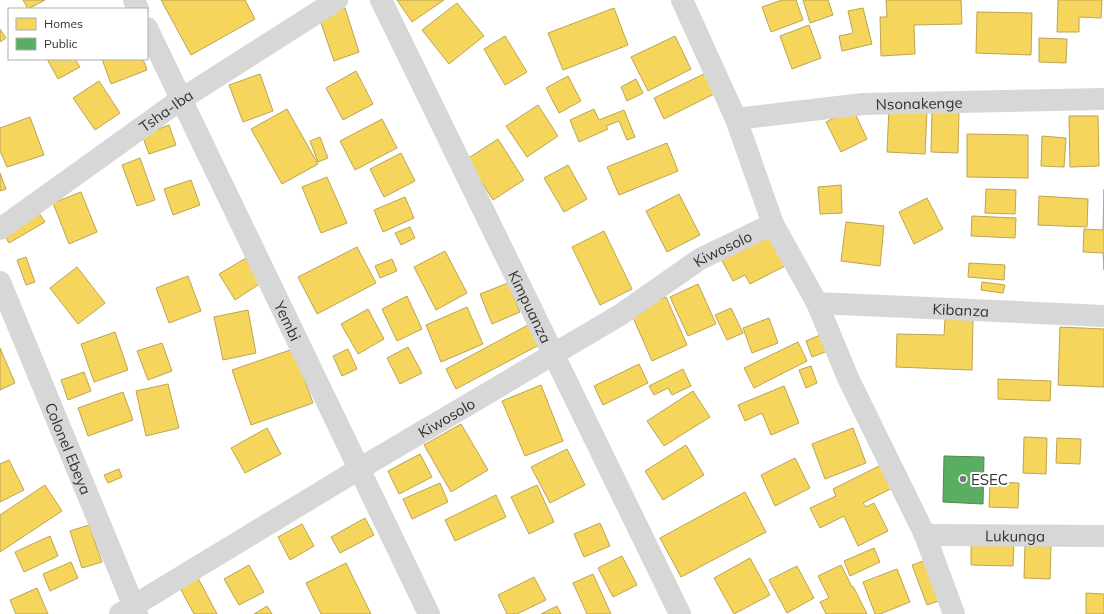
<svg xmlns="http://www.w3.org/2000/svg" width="1104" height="614" viewBox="0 0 1104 614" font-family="Mulish,sans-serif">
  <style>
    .homes { fill: #f6d55c; stroke: #bca450 }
    .public { fill: #5aae61; stroke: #4e8953 }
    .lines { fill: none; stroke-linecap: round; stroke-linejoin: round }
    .street { stroke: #d7d7d7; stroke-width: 22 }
    .poi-dot { fill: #7a7a7a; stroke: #fff; stroke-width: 1.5 }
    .labels { text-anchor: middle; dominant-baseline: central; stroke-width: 4; stroke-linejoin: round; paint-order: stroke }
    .street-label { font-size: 15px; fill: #333; stroke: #fff }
    .poi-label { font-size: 15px; fill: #333; stroke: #fff; text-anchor: start }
  </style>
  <rect width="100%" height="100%" fill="#fff"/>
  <g class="homes">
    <polygon points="23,0 45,0 28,9"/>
    <polygon points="161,0 245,0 255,19 191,55"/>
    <polygon points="397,0 444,0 412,22"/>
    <polygon points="782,0 796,0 803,20 771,32 762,7"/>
    <polygon points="803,0 828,0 833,15 810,23"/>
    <polygon points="886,0 961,0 962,24 914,25 915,54 881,56 880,17 887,17"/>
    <polygon points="1058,0 1102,0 1101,18 1079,17 1079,32 1057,32"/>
    <polygon points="457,3 484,36 449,64 422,30"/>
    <polygon points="345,8 359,52 334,61 319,17"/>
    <polygon points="614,8 628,45 563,70 548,33"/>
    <polygon points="863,8 872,44 842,51 839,36 853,33 848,11"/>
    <polygon points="977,12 1032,13 1031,55 976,53"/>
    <polygon points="809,25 821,58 792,69 780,36"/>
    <polygon points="0,29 6,38 0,42"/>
    <polygon points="505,36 527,72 505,85 484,49"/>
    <polygon points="675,36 691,69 648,91 631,57"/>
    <polygon points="1039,38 1067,39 1066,63 1039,62"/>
    <polygon points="47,59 75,59 80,67 58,79"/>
    <polygon points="102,59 143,59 147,70 111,84"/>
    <polygon points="356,71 373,104 343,120 326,88"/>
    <polygon points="710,71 720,91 664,119 654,98"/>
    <polygon points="260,74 273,111 243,122 229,85"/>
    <polygon points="568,76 581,101 559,113 546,88"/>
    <polygon points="636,79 643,93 627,101 621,87"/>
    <polygon points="99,81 120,113 95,130 73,98"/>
    <polygon points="538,105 558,136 527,157 506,126"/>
    <polygon points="889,108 927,109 925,154 887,152"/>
    <polygon points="287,109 318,164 282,184 251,129"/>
    <polygon points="594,109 599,120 624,110 635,137 627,140 619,121 606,126 608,129 579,142 570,120"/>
    <polygon points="853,109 867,139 841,152 826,122"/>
    <polygon points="932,109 959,110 958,153 931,152"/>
    <polygon points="1069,116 1098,116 1099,166 1070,167"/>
    <polygon points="30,117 44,155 7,167 0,151 0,128"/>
    <polygon points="382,119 397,148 355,170 340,141"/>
    <polygon points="169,125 176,145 149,154 142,135"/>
    <polygon points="967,134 1028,135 1028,178 967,177"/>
    <polygon points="1042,136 1066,138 1064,167 1041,166"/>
    <polygon points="320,137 328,158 318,162 310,141"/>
    <polygon points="498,139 524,180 493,200 467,159"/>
    <polygon points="667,143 678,171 619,195 607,167"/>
    <polygon points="401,153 415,181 384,197 370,169"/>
    <polygon points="140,158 155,200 137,206 122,165"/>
    <polygon points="568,165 587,199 564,212 544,178"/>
    <polygon points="0,173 6,189 0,191"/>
    <polygon points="327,177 347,223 321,233 302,187"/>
    <polygon points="191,180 200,205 173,215 164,189"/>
    <polygon points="841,185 842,213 820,214 818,187"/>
    <polygon points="986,189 1016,190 1015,214 985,213"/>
    <polygon points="1104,189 1104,270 1103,253 1083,252 1084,229 1103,230"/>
    <polygon points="81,192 97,232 69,244 53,203"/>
    <polygon points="679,194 700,235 667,252 646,211"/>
    <polygon points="1039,196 1088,199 1087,227 1038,225"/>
    <polygon points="405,197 414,218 383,232 374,210"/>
    <polygon points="927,198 943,229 914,244 899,212"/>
    <polygon points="37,210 45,222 9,243 2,231"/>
    <polygon points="972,216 1016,218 1015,238 971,236"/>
    <polygon points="846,222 884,226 880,266 841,261"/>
    <polygon points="410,227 415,238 401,245 395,233"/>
    <polygon points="604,231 632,289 600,305 572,247"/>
    <polygon points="768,233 785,266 750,284 745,275 733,281 720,257"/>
    <polygon points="357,247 376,283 317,314 298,277"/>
    <polygon points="445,251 467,293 436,310 414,267"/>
    <polygon points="26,257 35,282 26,285 17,260"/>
    <polygon points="246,258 261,283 235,300 219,274"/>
    <polygon points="392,259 397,271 380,278 375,266"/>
    <polygon points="969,263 1005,265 1004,280 968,277"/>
    <polygon points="77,267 105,303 78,324 50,288"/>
    <polygon points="188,276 201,311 169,323 156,288"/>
    <polygon points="982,282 1005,285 1003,293 981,290"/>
    <polygon points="508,283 520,312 492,324 480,294"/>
    <polygon points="698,284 716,324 688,336 670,297"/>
    <polygon points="407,296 422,329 397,341 382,309"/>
    <polygon points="666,297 687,345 652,361 631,313"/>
    <polygon points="467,307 483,344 441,362 426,325"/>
    <polygon points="731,308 743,333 727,340 715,315"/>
    <polygon points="368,309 384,339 358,354 341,324"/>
    <polygon points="248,310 256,353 223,360 214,317"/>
    <polygon points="769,318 778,343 752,353 743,328"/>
    <polygon points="945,319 973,320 972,370 896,367 897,334 944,335"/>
    <polygon points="528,325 539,345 456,389 446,369"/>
    <polygon points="1060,327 1104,329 1104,387 1058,385"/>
    <polygon points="115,332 128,370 94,382 81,344"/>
    <polygon points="827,332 833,349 812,357 806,341"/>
    <polygon points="798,342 807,361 754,388 744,368"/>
    <polygon points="162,343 172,371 148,380 137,351"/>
    <polygon points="408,347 422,373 400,384 387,358"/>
    <polygon points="0,348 15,383 0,390"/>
    <polygon points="293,349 313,403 251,425 232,370"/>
    <polygon points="348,349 357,369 342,376 333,356"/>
    <polygon points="639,364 648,383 603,405 594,386"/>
    <polygon points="811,366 817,383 806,388 799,370"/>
    <polygon points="683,369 691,386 672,395 668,388 654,395 649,386"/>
    <polygon points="84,372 91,391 68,400 61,380"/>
    <polygon points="998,379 1051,381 1050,401 998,399"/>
    <polygon points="168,384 179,428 146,436 136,391"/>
    <polygon points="541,385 563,441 525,456 502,401"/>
    <polygon points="784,386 799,423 771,435 762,413 745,421 738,405"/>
    <polygon points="693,391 710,417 664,446 647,421"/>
    <polygon points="123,392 133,420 88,436 78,408"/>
    <polygon points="461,424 488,470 451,492 424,445"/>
    <polygon points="267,428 281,454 245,473 231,448"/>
    <polygon points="853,428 866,463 825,479 812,444"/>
    <polygon points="1024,437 1047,438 1046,474 1023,473"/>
    <polygon points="1057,438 1081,439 1080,464 1056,463"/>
    <polygon points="686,445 704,475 663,500 645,471"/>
    <polygon points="567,449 585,485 550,503 531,467"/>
    <polygon points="420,454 432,477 399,494 388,471"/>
    <polygon points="795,458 810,488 775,506 761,475"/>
    <polygon points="9,460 24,490 0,502 0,464"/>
    <polygon points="885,463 896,486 863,503 866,507 874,503 888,531 858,546 844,516 820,528 810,508 836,496 833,489"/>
    <polygon points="119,469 122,477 108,483 104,475"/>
    <polygon points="990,482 1019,483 1018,508 989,507"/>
    <polygon points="440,483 448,502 412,519 403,499"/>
    <polygon points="45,485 62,511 0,552 0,515"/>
    <polygon points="537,485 554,522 529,534 511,497"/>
    <polygon points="745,492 766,532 681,577 660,538"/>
    <polygon points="496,495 506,517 455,541 445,520"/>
    <polygon points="365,518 374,535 340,553 331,537"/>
    <polygon points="600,523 610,546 584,557 574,534"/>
    <polygon points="302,524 314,546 290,560 278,537"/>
    <polygon points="89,525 102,562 82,568 70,531"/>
    <polygon points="50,536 58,556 24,572 15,552"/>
    <polygon points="971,541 1014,542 1013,566 971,565"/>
    <polygon points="1025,545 1051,546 1050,579 1024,578"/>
    <polygon points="874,548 880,562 850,576 844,561"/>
    <polygon points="622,556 637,585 613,597 598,568"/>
    <polygon points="750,558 770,595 734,614 714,578"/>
    <polygon points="929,559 944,599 927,605 912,565"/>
    <polygon points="71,562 78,578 50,591 43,574"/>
    <polygon points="346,563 371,614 321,614 306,583"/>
    <polygon points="249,565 264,592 239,605 224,579"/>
    <polygon points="841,565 852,587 853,586 867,614 826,614 820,602 829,598 818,576"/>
    <polygon points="797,566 814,598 787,613 769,580"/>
    <polygon points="897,569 910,602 880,614 875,614 863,582"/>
    <polygon points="593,574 611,614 587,614 573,583"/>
    <polygon points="534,577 546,600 517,614 507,614 498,595"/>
    <polygon points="198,578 217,614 194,614 180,588"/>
    <polygon points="37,588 48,614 16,614 10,600"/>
    <polygon points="1086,593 1104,594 1104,614 1086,614"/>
    <polygon points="267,606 272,614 254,614"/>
    <polygon points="557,606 561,614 541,614"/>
  </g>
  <polygon class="public" points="944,456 984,457 983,504 943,502"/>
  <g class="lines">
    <g class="street">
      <polyline points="134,0 138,9"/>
      <path id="s1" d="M381 0 680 614"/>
      <polyline points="682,0 736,119 773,224 817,303 848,378 925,535 954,614"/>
      <path id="s2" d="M147 28 429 614"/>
      <path id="s3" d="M736 119 863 104 1104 99"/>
      <path id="s4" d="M0 229 180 100 337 0"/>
      <path id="s5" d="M0 282 137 614"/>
      <path id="s6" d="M817 303 1104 316"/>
      <path id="s7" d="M925 535 1104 536"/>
      <path id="s8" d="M120 614 359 469 620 315 700 259 773 224"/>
    </g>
  </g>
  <circle class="poi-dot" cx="963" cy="479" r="4"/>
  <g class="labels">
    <g class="street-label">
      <text stroke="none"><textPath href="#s3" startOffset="184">Nsonakenge</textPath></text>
      <text stroke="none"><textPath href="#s4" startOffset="204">Tsha-Iba</textPath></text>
      <text stroke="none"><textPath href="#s8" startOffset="705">Kiwosolo</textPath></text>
      <text stroke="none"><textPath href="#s1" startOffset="341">Kimpuanza</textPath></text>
      <text stroke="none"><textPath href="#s6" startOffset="144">Kibanza</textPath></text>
      <text stroke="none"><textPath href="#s2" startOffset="325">Yembi</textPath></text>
      <text stroke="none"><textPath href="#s8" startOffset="381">Kiwosolo</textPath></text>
      <text stroke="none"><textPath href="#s5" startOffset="180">Colonel Ebeya</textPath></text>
      <text stroke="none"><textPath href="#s7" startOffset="90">Lukunga</textPath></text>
    </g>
    <g class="poi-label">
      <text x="971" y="479">ESEC</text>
    </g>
  </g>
  <rect x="8" y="8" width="140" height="52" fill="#ffffff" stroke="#adadad"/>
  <rect x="16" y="18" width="20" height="12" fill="#f6d55c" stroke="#adadad"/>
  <text x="44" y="28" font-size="12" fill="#333333">Homes</text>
  <rect x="16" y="38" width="20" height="12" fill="#5aae61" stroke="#adadad"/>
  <text x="44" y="48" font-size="12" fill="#333333">Public</text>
</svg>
